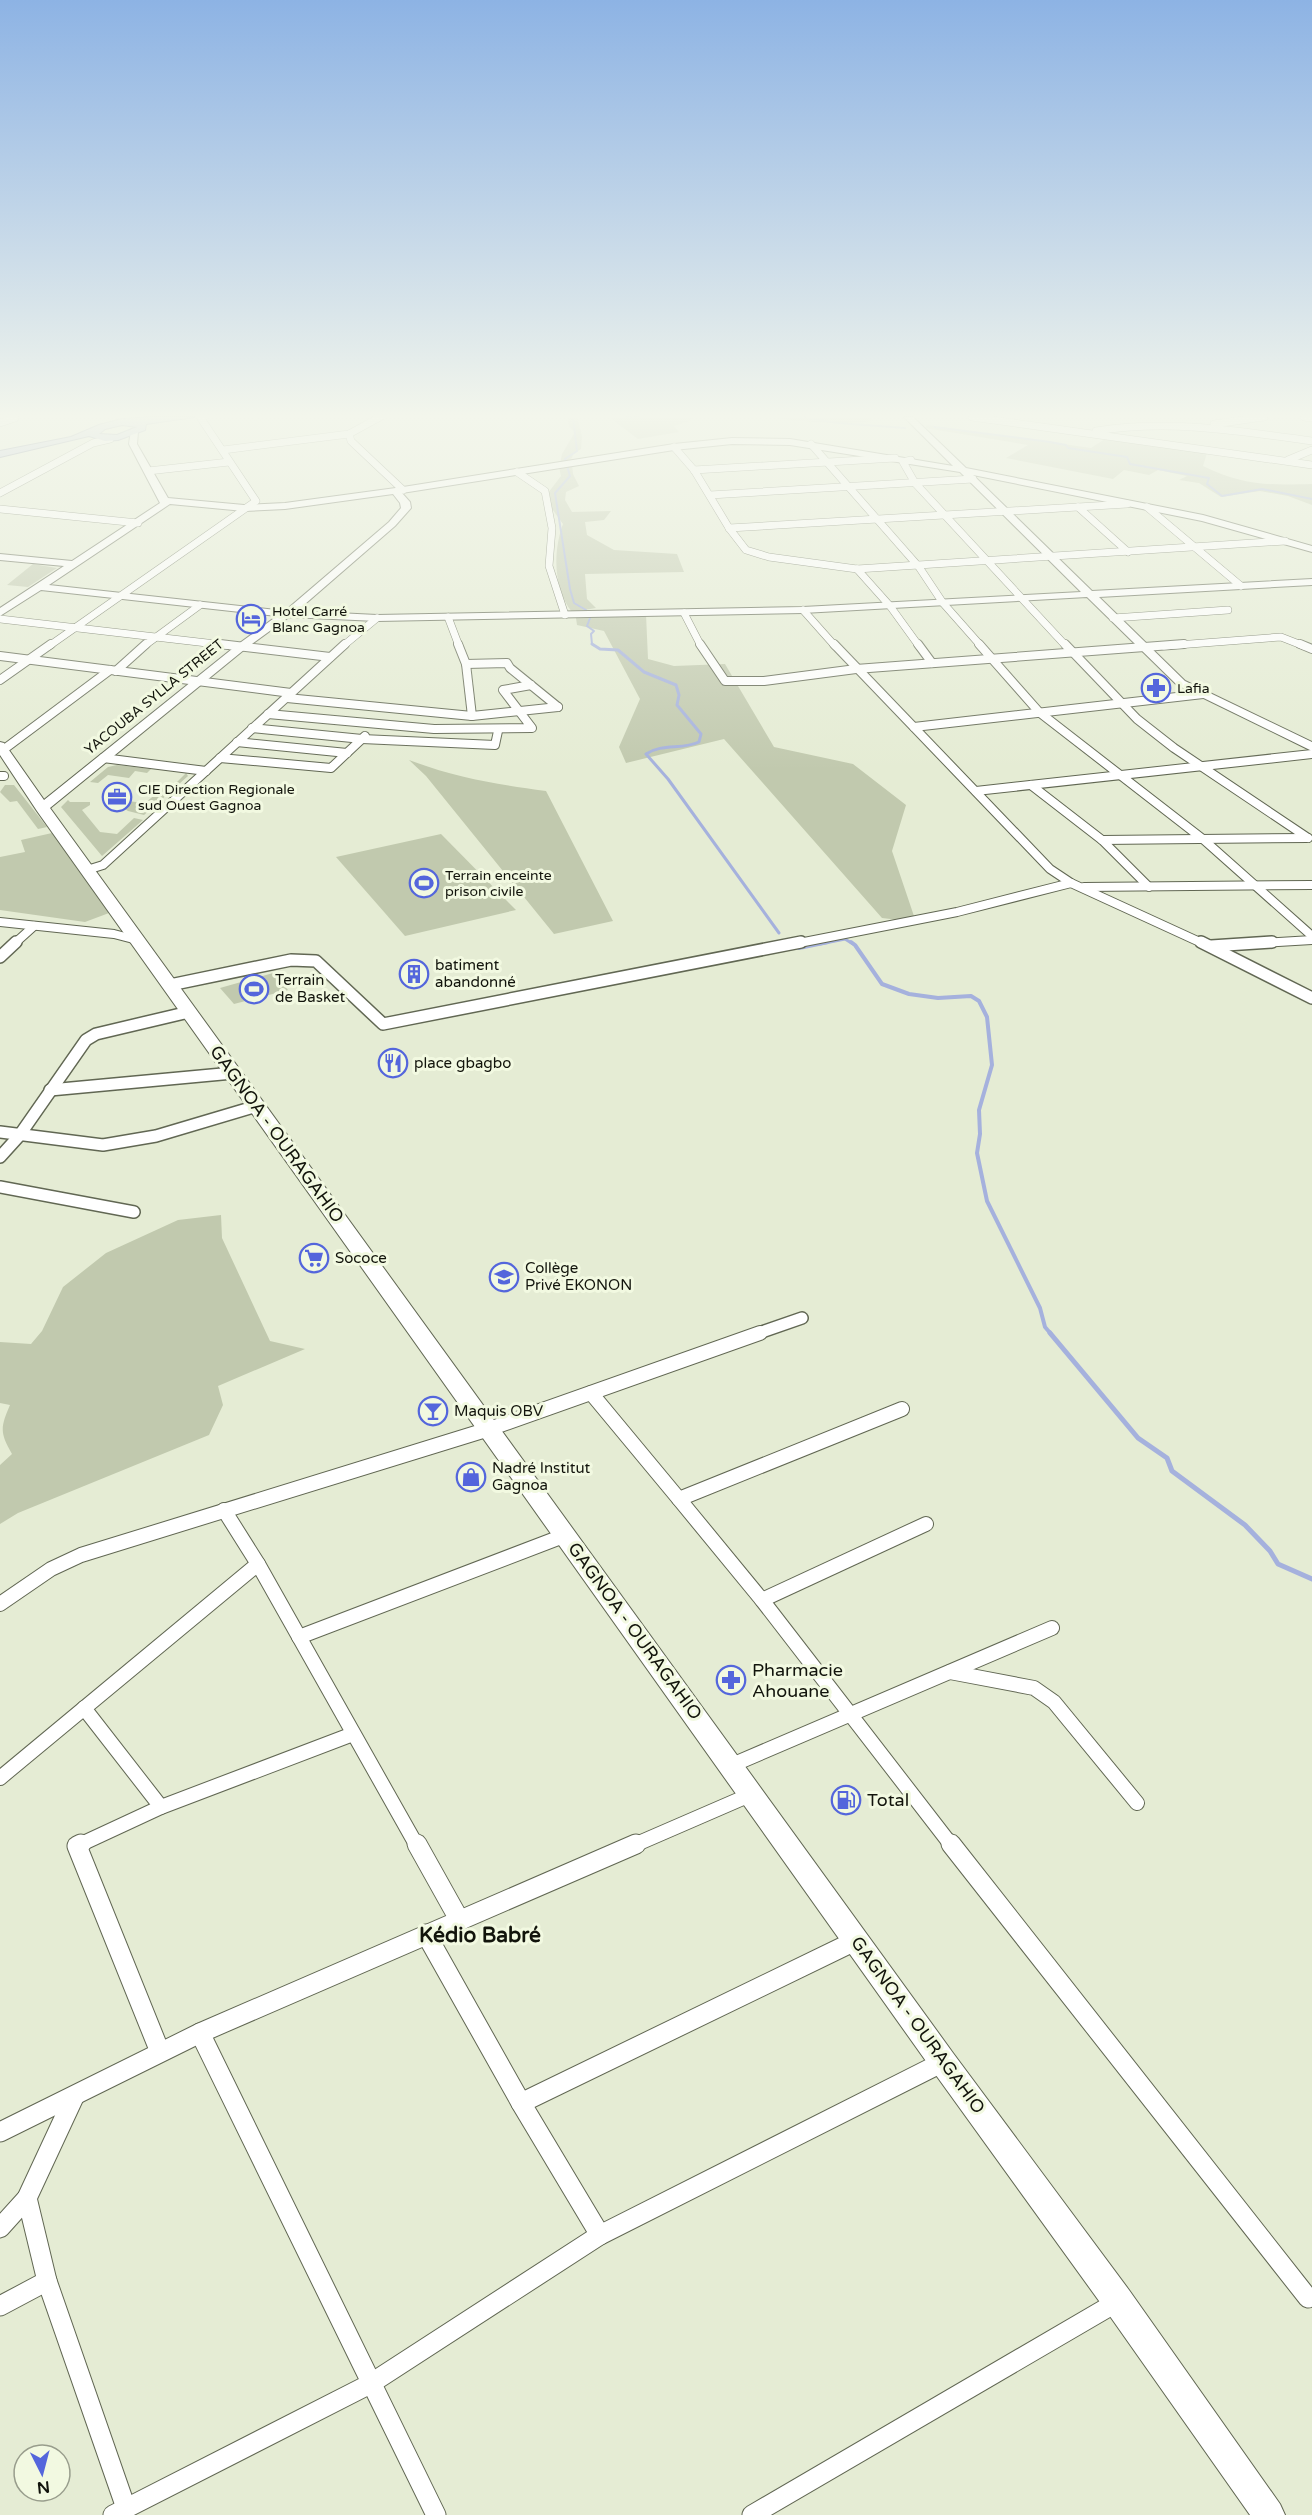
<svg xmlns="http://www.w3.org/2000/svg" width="1312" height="2515" viewBox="0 0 1312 2515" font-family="'Varela Round',sans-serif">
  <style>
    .green { fill: #c1c9ae }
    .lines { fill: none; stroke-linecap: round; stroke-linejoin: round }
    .stream-far3 { stroke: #a5b1dd; stroke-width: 2 }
    .stream-far2 { stroke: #a5b1dd; stroke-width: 3 }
    .stream-far1 { stroke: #a5b1dd; stroke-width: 4 }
    .stream { stroke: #a5b1dd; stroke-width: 5 }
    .street-far4-casing { stroke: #616753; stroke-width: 8 }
    .street-far3-casing { stroke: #616753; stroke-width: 10 }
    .street-far2-casing { stroke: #616753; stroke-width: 14 }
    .street-far1-casing { stroke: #616753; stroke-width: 16 }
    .street-casing { stroke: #616753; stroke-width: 21 }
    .secondary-casing { stroke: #616753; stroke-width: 2 }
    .primary-casing { stroke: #556086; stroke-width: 2 }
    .street-far4 { stroke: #fff; stroke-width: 7 }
    .street-far3 { stroke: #fff; stroke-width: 8 }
    .street-far2 { stroke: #fff; stroke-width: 11 }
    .street-far1 { stroke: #fff; stroke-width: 14 }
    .street { stroke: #fff; stroke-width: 19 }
    .secondary { fill: #fff; fill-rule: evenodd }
    .primary { fill: #afb8dd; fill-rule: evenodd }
    .labels { text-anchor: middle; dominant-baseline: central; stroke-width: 6; stroke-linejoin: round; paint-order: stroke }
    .far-poi-label { font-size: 14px; fill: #12140c; stroke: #f2f9e1; text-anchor: start }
    .far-street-label { font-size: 14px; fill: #12140c; stroke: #f2f9e1 }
    .poi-label { font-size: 15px; fill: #12140c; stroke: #f2f9e1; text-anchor: start }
    .near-street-label { font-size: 18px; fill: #12140c; stroke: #f2f9e1 }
    .near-poi-label { font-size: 18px; fill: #12140c; stroke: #f2f9e1; text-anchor: start }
    .near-quarter-label { font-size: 21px; font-weight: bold; fill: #12140c; stroke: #f2f9e1 }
  </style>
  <rect width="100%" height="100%" fill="#e5ecd4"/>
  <g class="green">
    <polygon points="567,417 577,417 582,436 581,449 573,454 572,458 560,464 562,454 575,432 569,426"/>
    <polygon points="609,417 693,417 690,421 674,426 679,432 638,439"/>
    <path d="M768 417H870L872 421C837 426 803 421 768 417Z"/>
    <path d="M927 425 1091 448 1108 437 1207 453 1203 466C1244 486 1268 485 1312 484V505L1288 496 1260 491 1221 497 1199 483 1179 480 1187 476 1158 470 1149 475 1124 470 1113 479 1006 458 1028 445 925 428Z"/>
    <path d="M572 464 573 474 579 486 566 492 565 500 572 512 611 511 604 520 585 522 587 535 614 550 677 554 684 572 585 574 587 599 596 608 572 612C553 588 553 551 563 524L550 506 548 493 561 476 559 467Z"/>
    <polygon points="33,564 57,568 28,587 7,585"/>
    <polygon points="646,614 648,659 674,666 725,664 774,747 853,764 906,805 892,851 916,922 882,918 724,739 626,763 619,747 640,699 604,631 577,625 576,618"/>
    <path d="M409 760C457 778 495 784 546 791L613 921 554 934 426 776Z"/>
    <polygon points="117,765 151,769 147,773 135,771 129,778 108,775 98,783 90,782 108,767"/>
    <polygon points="186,773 188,776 144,815 128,811 122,807 127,801 145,803 168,784 174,785"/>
    <polygon points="5,785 14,785 47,827 38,829 17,801 10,802 0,792"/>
    <polygon points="68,800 70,802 90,802 90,805 82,810 100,832 117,834 134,818 143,820 102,856 61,807"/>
    <polygon points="52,833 109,913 85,922 0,910 0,857 25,852 21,840"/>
    <polygon points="441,834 516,910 405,936 336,857"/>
    <polygon points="273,973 288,990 234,1004 220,988"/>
    <path d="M221 1215 222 1238 270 1341 305 1349 218 1386 223 1405 209 1435 18 1513 0 1524V1465L12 1454C0 1433 0 1428 10 1405L0 1403V1342L31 1344 42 1331 63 1287 106 1253 178 1220Z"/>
  </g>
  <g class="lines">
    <g class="stream-far3">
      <polyline points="573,417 577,451 565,459 570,476 555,493 570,589 574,603 586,610"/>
      <polyline points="625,417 639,417"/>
      <polyline points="801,417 838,423 905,428"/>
      <polyline points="934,427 1050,442 1066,445 1068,448 1127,457 1130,464 1209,478 1207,484 1222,496 1262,489 1312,499"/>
      <polyline points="590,618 587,626 594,631 591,634 592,644 595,646"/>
    </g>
    <g class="stream-far2">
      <path d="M592 644 600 649 618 650 644 672 676 685 679 695 677 705 701 734 699 742C682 750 662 743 646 754L668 779 779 933"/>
      <polyline points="820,944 845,939 853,944"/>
    </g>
    <g class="stream-far1">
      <polyline points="851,942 855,945 882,984 909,994 938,998 971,996 979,1001 987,1017 992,1065 979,1110 980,1134 977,1153 987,1201 1040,1308 1045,1327 1051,1334"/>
      <polyline points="799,948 828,942"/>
    </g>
    <polyline class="stream" points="1050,1333 1138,1438 1167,1458 1172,1471 1245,1525 1270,1551 1278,1564 1312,1579"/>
    <g class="street-far4-casing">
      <g id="street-far4">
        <polyline points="972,417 1312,465"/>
        <polyline points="1304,417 1312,418"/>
        <polyline points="0,423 15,418"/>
        <polyline points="1214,424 1264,417"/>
        <path d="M1096 431C1169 419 1240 431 1312 441"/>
        <polyline points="349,434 351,441 403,490"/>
        <polyline points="811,444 919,567 943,603 981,646"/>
        <polyline points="674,447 694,470 729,528 746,550 769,557 857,569 1285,541"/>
        <polyline points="223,450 349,434 380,417"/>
        <polyline points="911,460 903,462 915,483 1066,646"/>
        <polyline points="1288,460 1312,450"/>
        <polyline points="694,470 895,458"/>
        <polyline points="148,471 229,462"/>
        <polyline points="517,472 545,491 552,528 549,566 565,615"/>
        <polyline points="0,493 93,443 110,439"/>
        <polyline points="710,495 973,479"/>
        <polyline points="1078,507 1128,552"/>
        <polyline points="1147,507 1241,586"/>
        <polyline points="0,509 138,523"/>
        <polyline points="729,528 1127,504"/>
        <polyline points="857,569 890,606 919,646"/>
        <polyline points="803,610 835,646"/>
        <polyline points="684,613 701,646"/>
        <polyline points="448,617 459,646"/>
        <polyline points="1113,618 1228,610"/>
        <polyline points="0,619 233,646"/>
        <polyline points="49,646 256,501 200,417"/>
        <polyline points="144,646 200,605"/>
        <polyline points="343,646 377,618"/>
        <polyline points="1164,646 1281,637 1304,646"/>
      </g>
    </g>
    <g class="street-far3-casing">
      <g id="street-far3">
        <polyline points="220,644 330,657"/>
        <polyline points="458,644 466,664 507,663 510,668 558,707"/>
        <polyline points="700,644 725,681 764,681 856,669 1184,644"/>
        <polyline points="834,644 1050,869 1071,883 1204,944"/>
        <polyline points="918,644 932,663"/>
        <polyline points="979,644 1039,712 1204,840 1312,936"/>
        <polyline points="1065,644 1137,719 1174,748 1308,838"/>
        <polyline points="1300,644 1312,649"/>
        <polyline points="0,656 291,693"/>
        <polyline points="466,664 472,716"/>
        <polyline points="116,671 146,644"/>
        <polyline points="0,680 51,644"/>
        <polyline points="287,698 472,716 558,707"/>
        <polyline points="268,714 434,729 532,728 503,690 531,685"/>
        <polyline points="914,727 1203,694"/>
        <polyline points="252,728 362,739 495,745 498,731"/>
        <polyline points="237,742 347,753"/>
        <polyline points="3,750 110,670"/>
        <polyline points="103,758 206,771"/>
        <polyline points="220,758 331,768 365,736"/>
        <polyline points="0,776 4,776"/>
        <polyline points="1031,785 1102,840 1149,887"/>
        <polyline points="976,791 1312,754"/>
        <polyline points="1102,840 1308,838"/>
        <polyline points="87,870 103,865 345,644"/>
        <polyline points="1084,887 1312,885"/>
        <polyline points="0,922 114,934 137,940"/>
        <polyline points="14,944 34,926"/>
        <polyline points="794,944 957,912 1071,883"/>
        <polyline points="1246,944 1312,940"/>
      </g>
    </g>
    <g class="street-far2-casing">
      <g id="street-far2">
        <polyline points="1201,942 1312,998"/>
        <polyline points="1211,946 1272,942"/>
        <polyline points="0,957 16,942"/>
        <polyline points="170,985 291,960 316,961 383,1024 801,942"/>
        <polyline points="50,1090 233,1073"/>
        <polyline points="0,1132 103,1145 156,1136 257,1106"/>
        <polyline points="0,1157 19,1136 86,1040 96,1034 189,1012"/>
        <polyline points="0,1187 134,1212"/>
        <polyline points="756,1334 802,1318"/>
      </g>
    </g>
    <g class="street-far1-casing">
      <g id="street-far1">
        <polyline points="591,1393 679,1499 902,1409"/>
        <polyline points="679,1499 762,1600 952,1846"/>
        <polyline points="224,1510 258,1564 417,1846"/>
        <polyline points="762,1600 926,1524"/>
        <polyline points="0,1604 51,1569 81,1555 489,1429 760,1333"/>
        <polyline points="299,1637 566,1535"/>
        <polyline points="950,1672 1034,1688 1054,1702 1137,1803"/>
        <polyline points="84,1708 161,1807"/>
        <polyline points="732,1765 1052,1628"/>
        <polyline points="0,1778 258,1564"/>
        <polyline points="77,1846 161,1807 353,1734"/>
        <polyline points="632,1846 752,1794"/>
      </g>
    </g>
    <g class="street-casing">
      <g id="street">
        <polyline points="81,1844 77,1846 160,2052"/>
        <polyline points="417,1844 460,1921"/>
        <polyline points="951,1844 1308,2298"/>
        <polyline points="426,1934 521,2103 600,2235"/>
        <polyline points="200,2033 436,2515"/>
        <polyline points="521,2103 857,1940"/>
        <polyline points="0,2132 200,2033 636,1844"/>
        <polyline points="27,2198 47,2281 126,2508"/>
        <polyline points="0,2228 27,2198 74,2097"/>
        <polyline points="0,2306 47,2281"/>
        <polyline points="113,2515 370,2384 600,2235 943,2062"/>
        <polyline points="752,2515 1117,2302"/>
      </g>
    </g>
    <g class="secondary-casing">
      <path id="secondary" d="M904 417H913L966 468 1203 515 1312 546V552L1202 521 973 475 1092 591 1312 579V585L1099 597 1185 681 1312 742V751L1177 685 1087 597 803 613 377 621 289 617 245 649 50 808 953 2053 1129 2290 1280 2504 1285 2515H1250L1107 2312 933 2071 37 811 0 755V742L4 743 44 800 237 645 277 616 41 590 0 616V608L64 566 0 560V554L72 561 160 503 129 444 131 430 138 432 137 444 168 498 244 505 285 503 403 487 674 444 732 438 790 439 953 466ZM732 444 790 445 960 472 1081 592 803 607 377 615 297 611 395 526 411 508 410 502 402 493 674 450ZM393 494 400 503 401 508 389 522 285 611 49 585 170 504 244 511 285 509Z"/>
    </g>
    <g class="primary-casing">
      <path id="primary" d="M154 417H194L146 424 145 430 118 440 105 441 89 436 0 457V451L71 437 99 425 122 419ZM122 425 137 427 117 435 99 434 105 429Z"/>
    </g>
    <use href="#street-far4" class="street-far4"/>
    <use href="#street-far3" class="street-far3"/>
    <use href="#street-far2" class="street-far2"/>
    <use href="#street-far1" class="street-far1"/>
    <use href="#street" class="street"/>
    <use href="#secondary" class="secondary"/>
    <use href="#primary" class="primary"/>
  </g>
  <linearGradient id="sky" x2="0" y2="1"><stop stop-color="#8db3e4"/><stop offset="0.54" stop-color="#f3f6ec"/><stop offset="1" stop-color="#f3f6ec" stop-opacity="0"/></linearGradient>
  <rect width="1312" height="770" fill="url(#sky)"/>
  <defs>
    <g id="hotel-ring" transform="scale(1.5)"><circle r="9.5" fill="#f2f9e1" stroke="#5466dc" stroke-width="1.5"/><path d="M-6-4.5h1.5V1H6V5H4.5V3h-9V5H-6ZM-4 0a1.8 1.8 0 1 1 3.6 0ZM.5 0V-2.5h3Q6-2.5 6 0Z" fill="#5466dc"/></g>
    <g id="pharmacy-ring" transform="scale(1.5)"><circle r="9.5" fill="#f2f9e1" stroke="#5466dc" stroke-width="1.5"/><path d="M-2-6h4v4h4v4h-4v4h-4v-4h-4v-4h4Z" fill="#5466dc"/></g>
    <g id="office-ring" transform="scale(1.5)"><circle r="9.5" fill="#f2f9e1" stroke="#5466dc" stroke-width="1.5"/><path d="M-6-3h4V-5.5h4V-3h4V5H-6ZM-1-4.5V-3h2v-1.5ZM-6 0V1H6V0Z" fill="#5466dc"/></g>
    <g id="stadium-ring" transform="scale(1.5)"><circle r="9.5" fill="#f2f9e1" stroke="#5466dc" stroke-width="1.5"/><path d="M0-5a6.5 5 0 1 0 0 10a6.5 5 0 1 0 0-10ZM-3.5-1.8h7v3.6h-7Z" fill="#5466dc"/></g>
    <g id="building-ring" transform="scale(1.5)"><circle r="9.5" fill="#f2f9e1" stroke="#5466dc" stroke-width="1.5"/><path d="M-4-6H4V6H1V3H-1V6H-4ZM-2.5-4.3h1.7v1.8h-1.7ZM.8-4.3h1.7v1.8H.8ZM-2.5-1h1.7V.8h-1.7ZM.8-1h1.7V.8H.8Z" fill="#5466dc"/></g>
    <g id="restaurant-ring" transform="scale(1.5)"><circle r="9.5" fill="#f2f9e1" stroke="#5466dc" stroke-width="1.5"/><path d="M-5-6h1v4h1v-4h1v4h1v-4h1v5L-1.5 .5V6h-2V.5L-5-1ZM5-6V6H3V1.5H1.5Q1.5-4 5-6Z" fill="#5466dc"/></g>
    <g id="supermarket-ring" transform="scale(1.5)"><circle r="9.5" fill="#f2f9e1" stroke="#5466dc" stroke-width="1.5"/><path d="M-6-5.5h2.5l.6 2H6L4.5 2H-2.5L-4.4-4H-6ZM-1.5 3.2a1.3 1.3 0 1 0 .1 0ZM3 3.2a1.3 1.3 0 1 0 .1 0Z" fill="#5466dc"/></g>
    <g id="school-ring" transform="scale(1.5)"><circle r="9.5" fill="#f2f9e1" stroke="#5466dc" stroke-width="1.5"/><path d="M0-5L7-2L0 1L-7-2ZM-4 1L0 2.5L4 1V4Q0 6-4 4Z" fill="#5466dc"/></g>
    <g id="bar-ring" transform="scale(1.5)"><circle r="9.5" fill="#f2f9e1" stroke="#5466dc" stroke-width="1.5"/><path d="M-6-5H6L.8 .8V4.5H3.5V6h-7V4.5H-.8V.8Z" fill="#5466dc"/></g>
    <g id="shop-ring" transform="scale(1.5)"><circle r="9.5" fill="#f2f9e1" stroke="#5466dc" stroke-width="1.5"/><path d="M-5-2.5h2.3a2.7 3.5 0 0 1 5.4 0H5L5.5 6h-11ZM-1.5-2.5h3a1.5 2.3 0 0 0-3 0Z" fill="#5466dc"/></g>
    <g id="fuel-ring" transform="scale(1.5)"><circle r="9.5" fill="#f2f9e1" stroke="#5466dc" stroke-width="1.5"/><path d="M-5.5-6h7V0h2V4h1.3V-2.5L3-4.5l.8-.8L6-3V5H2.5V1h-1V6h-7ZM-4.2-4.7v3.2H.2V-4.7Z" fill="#5466dc"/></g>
  </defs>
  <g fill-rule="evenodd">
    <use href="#hotel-ring" x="251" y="619"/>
    <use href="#pharmacy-ring" x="1156" y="688"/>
    <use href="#office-ring" x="117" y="797"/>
    <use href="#stadium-ring" x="424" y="883"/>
    <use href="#building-ring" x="414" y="974"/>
    <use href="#stadium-ring" x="254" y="989"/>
    <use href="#restaurant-ring" x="393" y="1063"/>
    <use href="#supermarket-ring" x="314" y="1258"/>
    <use href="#school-ring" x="504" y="1277"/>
    <use href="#bar-ring" x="433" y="1411"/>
    <use href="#shop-ring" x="471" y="1477"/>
    <use href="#pharmacy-ring" x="731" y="1680"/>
    <use href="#fuel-ring" x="846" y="1800"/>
  </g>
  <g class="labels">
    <g class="far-poi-label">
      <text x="272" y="611">Hotel Carré<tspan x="272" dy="16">Blanc Gagnoa</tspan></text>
      <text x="1177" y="688">Lafia</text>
      <text x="138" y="789">CIE Direction Regionale<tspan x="138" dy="16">sud Ouest Gagnoa</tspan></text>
      <text x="445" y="875">Terrain enceinte<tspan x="445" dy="16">prison civile</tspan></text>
    </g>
    <g class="far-street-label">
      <text transform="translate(154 697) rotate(-39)">YACOUBA SYLLA STREET</text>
    </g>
    <g class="poi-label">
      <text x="435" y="965">batiment<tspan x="435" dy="17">abandonné</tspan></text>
      <text x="275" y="980">Terrain<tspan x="275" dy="17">de Basket</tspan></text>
      <text x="414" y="1063">place gbagbo</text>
      <text x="335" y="1258">Sococe</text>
      <text x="525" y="1268">Collège<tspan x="525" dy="17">Privé EKONON</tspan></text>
      <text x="454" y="1411">Maquis OBV</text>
      <text x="492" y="1468">Nadré Institut<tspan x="492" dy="17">Gagnoa</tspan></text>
    </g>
    <g class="near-street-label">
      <text transform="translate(277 1134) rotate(54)">GAGNOA - OURAGAHIO</text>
      <text transform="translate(635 1631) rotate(54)">GAGNOA - OURAGAHIO</text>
      <text transform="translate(918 2025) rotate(54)">GAGNOA - OURAGAHIO</text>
    </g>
    <g class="near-poi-label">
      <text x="752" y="1670">Pharmacie<tspan x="752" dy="21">Ahouane</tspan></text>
      <text x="867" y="1800">Total</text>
    </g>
    <g class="near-quarter-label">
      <text x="480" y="1935">Kédio Babré</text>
    </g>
  </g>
  <g transform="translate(42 2473) rotate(174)"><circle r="28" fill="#f2f9e1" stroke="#989d8c" stroke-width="1.5"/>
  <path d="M0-4.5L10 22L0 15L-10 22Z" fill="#5466dc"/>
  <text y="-9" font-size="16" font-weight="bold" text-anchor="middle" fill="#12140c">N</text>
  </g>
</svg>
